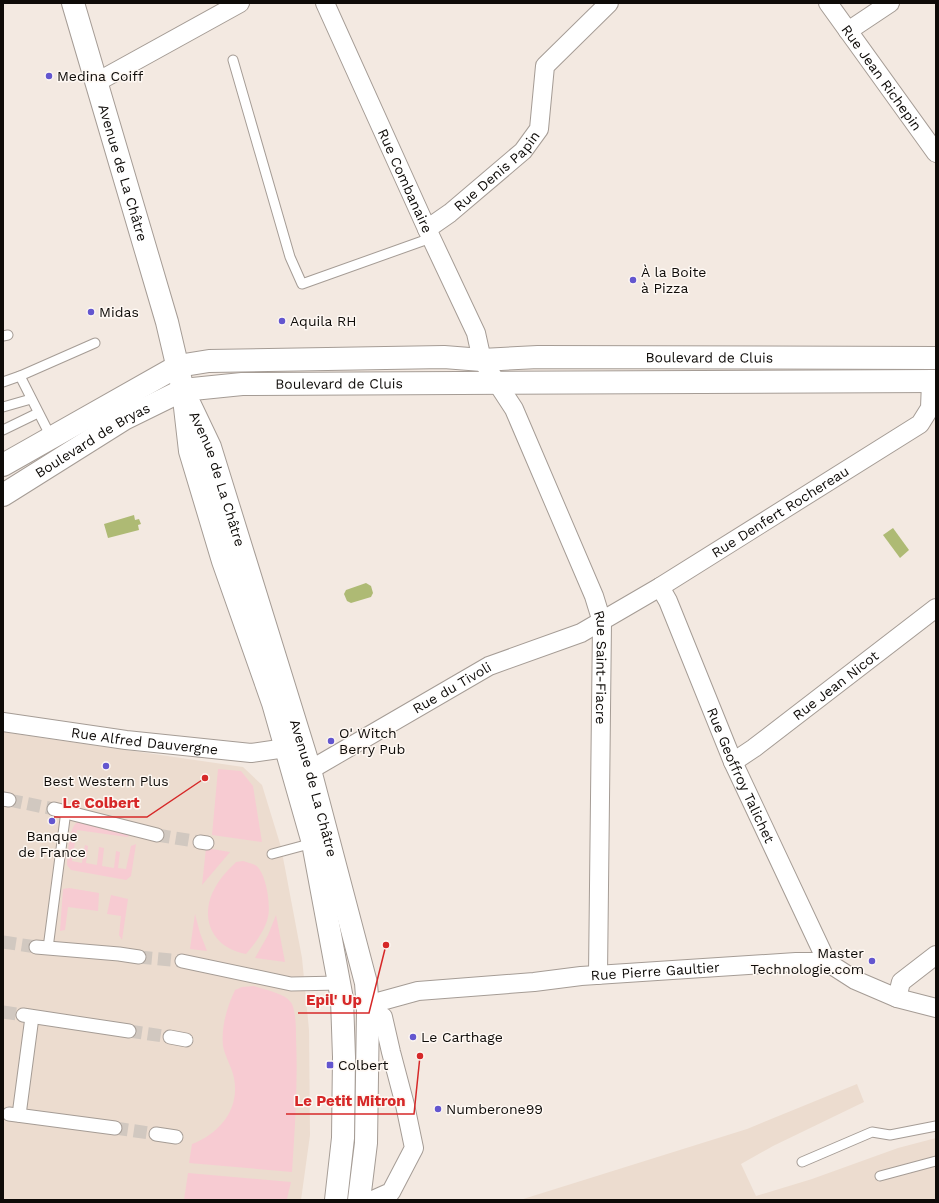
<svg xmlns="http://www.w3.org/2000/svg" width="939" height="1203" viewBox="0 0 939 1203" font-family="'Work Sans',sans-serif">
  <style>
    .built { fill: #ecdccf }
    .green { fill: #f7cbd2 }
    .water { fill: #aeba74 }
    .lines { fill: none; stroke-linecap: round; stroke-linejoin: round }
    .pedestrian-tunnel { stroke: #d1c8c0; stroke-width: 13; stroke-dasharray: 13 6; stroke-linecap: butt }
    .service-casing { stroke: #a59c95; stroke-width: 11 }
    .pedestrian-casing { stroke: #a59c95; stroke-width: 15 }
    .minor-casing { stroke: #a59c95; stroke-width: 20 }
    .secondary-casing { stroke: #a59c95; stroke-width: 24 }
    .service { stroke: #fff; stroke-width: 9 }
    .pedestrian { stroke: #fff; stroke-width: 13 }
    .minor { stroke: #fff; stroke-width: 18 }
    .secondary { stroke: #fff; stroke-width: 22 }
    .poi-dot { fill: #6356cf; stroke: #fef8f3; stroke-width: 1.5 }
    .labels { text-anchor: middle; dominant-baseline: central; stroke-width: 3; stroke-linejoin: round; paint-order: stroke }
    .poi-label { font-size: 14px; fill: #0e0b08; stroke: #fef8f3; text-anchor: start }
    .street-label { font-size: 14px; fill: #0e0b08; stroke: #fef8f3 }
    .leader { fill: none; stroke: #d62828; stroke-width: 1.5 }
    .callout-dot { fill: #d62828; stroke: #fef8f3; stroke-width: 1.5 }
    .callout-label { font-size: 15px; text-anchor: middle; font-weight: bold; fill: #d62828; stroke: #fef8f3; stroke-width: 3; stroke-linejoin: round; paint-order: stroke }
  </style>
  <rect width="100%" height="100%" fill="#f3e9e1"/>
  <g class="built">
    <polygon points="3,732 243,767 262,785 281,847 302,958 309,1030 310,1135 301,1200 3,1200"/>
    <polygon points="857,1084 864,1102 773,1146 741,1164 756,1196 812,1179 898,1148 936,1138 936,1200 520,1200 747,1129"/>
  </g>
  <g class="green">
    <polygon points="218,769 241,771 253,786 262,842 212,835"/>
    <path d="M78 821 132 834 127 837 77 830 72 861 82 863 85 845 88 846 86 863 97 865 99 847 104 848 102 866 114 868 116 851 120 852 118 868 126 869 131 846 136 844 131 876 126 880 71 870 67 865C68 853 68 829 78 821Z"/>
    <polygon points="206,848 230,852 202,885"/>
    <path d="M243 861C246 862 251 863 255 865 266 871 271 905 268 917 265 930 255 944 246 954 211 948 198 916 216 886 221 877 229 869 236 862Z"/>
    <polygon points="69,888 99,893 98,911 68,907 65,930 60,931 63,889"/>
    <polygon points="111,895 128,899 122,940 119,935 121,916 107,914"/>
    <polygon points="195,914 200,933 207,951 190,949"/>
    <polygon points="276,915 285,962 255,958 268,935"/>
    <path d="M254 986C265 990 286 993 292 1004 296 1014 296 1027 296 1038 298 1083 295 1127 292 1172L189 1163 192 1144C220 1133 240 1109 234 1078 232 1067 225 1057 223 1046 221 1027 227 1007 235 990L242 987Z"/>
    <polygon points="188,1173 291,1182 287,1199 282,1200 184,1200"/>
  </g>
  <g class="water">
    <polygon points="134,515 135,520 139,519 141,524 138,525 139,530 108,538 104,524"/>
    <polygon points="893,528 909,550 900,558 883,535"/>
    <polygon points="366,583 371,586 373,593 371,597 351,603 347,601 344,594 346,590"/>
  </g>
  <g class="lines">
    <g class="pedestrian-tunnel">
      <polyline points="9,800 54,809"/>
      <polyline points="157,835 200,842"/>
      <polyline points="3,942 36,947"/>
      <polyline points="139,957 182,961"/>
      <polyline points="3,1012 23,1015"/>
      <polyline points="129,1031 170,1037"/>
      <polyline points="115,1128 156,1134"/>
    </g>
    <g class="service-casing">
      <g id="service">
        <polyline points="233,60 290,257 302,284 431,238"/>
        <polyline points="3,336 8,335"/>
        <polyline points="20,376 51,437"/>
        <polyline points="3,382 20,376 95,343"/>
        <polyline points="3,407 31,399"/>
        <polyline points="3,430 38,413"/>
        <polyline points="272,854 313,843"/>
        <polyline points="48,948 66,811"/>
        <polyline points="802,1162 872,1132 890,1135 936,1126"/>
        <polyline points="880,1176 936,1161"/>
      </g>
    </g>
    <g class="pedestrian-casing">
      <g id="pedestrian">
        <polyline points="3,799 9,800"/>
        <polyline points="54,809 157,835"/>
        <polyline points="200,842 207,843"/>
        <polyline points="36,947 119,954 139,957"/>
        <polyline points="182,961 291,984 340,983"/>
        <polyline points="23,1015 129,1031"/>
        <polyline points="170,1037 186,1040"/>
        <polyline points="9,1114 115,1128"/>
        <polyline points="19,1115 32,1017"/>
        <polyline points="156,1134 176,1137"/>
      </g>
    </g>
    <g class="minor-casing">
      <g id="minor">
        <path id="s1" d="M325 3 427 229 476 333 482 360 514 409 594 596 602 622 598 975"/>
        <path id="s2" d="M828 3 936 153"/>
        <polyline points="848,31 890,3"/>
        <polyline points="97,82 240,3"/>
        <path id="s3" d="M427 229 450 213 523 151 539 129 545 66 609 3"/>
        <path id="s4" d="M660 587 668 601 733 762 827 962"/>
        <path id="s5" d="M3 722 126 740 251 753 286 748"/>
        <path id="s6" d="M733 762 754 748 936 608"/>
        <path id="s7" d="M310 770 489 666 581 633 660 587 920 424 930 408 931 382"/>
        <polyline points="897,998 901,982 936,955"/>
        <path id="s8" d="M373 1200 391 1192 414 1148 405 1105 391 1052 383 1017 368 1010 378 1002 418 991 534 982 581 976 796 962H827L855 980 897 998 936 1008"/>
      </g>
    </g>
    <g class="secondary-casing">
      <g id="secondary">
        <path id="s9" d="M73 3 167 322 183 390 190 451 223 561 273 703 313 843 342 999 344 1057 343 1138 336 1200"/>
        <path id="s10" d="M190 405 210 447 310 770 366 983 368 1010 366 1143 359 1200"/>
        <path id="s11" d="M3 465 178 366 209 361 444 357 482 360 538 357 936 358"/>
        <path id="s12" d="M3 495 124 419 183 390 242 384 936 381"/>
      </g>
    </g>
    <use href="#service" class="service"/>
    <use href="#pedestrian" class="pedestrian"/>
    <use href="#minor" class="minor"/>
    <use href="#secondary" class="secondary"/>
  </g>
  <g class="poi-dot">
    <circle cx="49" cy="76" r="4"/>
    <circle cx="633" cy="280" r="4"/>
    <circle cx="91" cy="312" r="4"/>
    <circle cx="282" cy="321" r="4"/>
    <circle cx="331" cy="741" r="4"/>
    <circle cx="106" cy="766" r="4"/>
    <circle cx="52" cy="821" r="4"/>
    <circle cx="872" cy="961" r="4"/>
    <circle cx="413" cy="1037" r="4"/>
    <rect x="326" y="1061" width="8" height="8" rx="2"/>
    <circle cx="438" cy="1109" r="4"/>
  </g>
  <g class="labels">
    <g class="poi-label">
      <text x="57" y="76">Medina Coiff</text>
      <text x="641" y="272">À la Boite<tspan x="641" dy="16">à Pizza</tspan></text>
      <text x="99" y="312">Midas</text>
      <text x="290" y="321">Aquila RH</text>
      <text x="339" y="733">O' Witch<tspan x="339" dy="16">Berry Pub</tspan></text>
      <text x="106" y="781" text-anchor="middle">Best Western Plus</text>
      <text x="52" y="836" text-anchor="middle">Banque<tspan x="52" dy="16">de France</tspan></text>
      <text x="864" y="953" text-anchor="end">Master<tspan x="864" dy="16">Technologie.com</tspan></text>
      <text x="421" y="1037">Le Carthage</text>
      <text x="338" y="1065">Colbert</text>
      <text x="446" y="1109">Numberone99</text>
    </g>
    <g class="street-label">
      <text stroke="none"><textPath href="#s2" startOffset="92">Rue Jean Richepin</textPath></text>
      <text stroke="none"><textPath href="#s3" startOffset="91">Rue Denis Papin</textPath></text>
      <text stroke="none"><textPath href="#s9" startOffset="177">Avenue de La Châtre</textPath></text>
      <text stroke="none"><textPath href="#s1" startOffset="195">Rue Combanaire</textPath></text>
      <text stroke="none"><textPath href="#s11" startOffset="733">Boulevard de Cluis</textPath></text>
      <text stroke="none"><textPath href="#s12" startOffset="365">Boulevard de Cluis</textPath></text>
      <text stroke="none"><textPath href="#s12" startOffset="105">Boulevard de Bryas</textPath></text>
      <text stroke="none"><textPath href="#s10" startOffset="79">Avenue de La Châtre</textPath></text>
      <text stroke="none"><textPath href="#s7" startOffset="538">Rue Denfert Rochereau</textPath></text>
      <text stroke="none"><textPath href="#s1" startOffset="725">Rue Saint-Fiacre</textPath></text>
      <text stroke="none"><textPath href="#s6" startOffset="128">Rue Jean Nicot</textPath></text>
      <text stroke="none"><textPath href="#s7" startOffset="164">Rue du Tivoli</textPath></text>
      <text stroke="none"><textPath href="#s5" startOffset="143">Rue Alfred Dauvergne</textPath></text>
      <text stroke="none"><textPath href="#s4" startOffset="205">Rue Geoffroy Talichet</textPath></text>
      <text stroke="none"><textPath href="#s10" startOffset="403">Avenue de La Châtre</textPath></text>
      <text stroke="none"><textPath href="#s8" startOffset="513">Rue Pierre Gaultier</textPath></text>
    </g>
  </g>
  <path class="leader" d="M205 778L147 817H54M386 945L369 1013H298M420 1056L414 1114H286"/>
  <g class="callout-dot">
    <circle cx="205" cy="778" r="4"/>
    <circle cx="386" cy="945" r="4"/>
    <circle cx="420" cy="1056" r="4"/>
  </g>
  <g class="callout-label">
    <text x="101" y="808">Le Colbert</text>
    <text x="334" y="1005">Epil' Up</text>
    <text x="350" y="1106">Le Petit Mitron</text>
  </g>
  <rect width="939" height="1203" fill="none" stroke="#0e0b08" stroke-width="8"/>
</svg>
